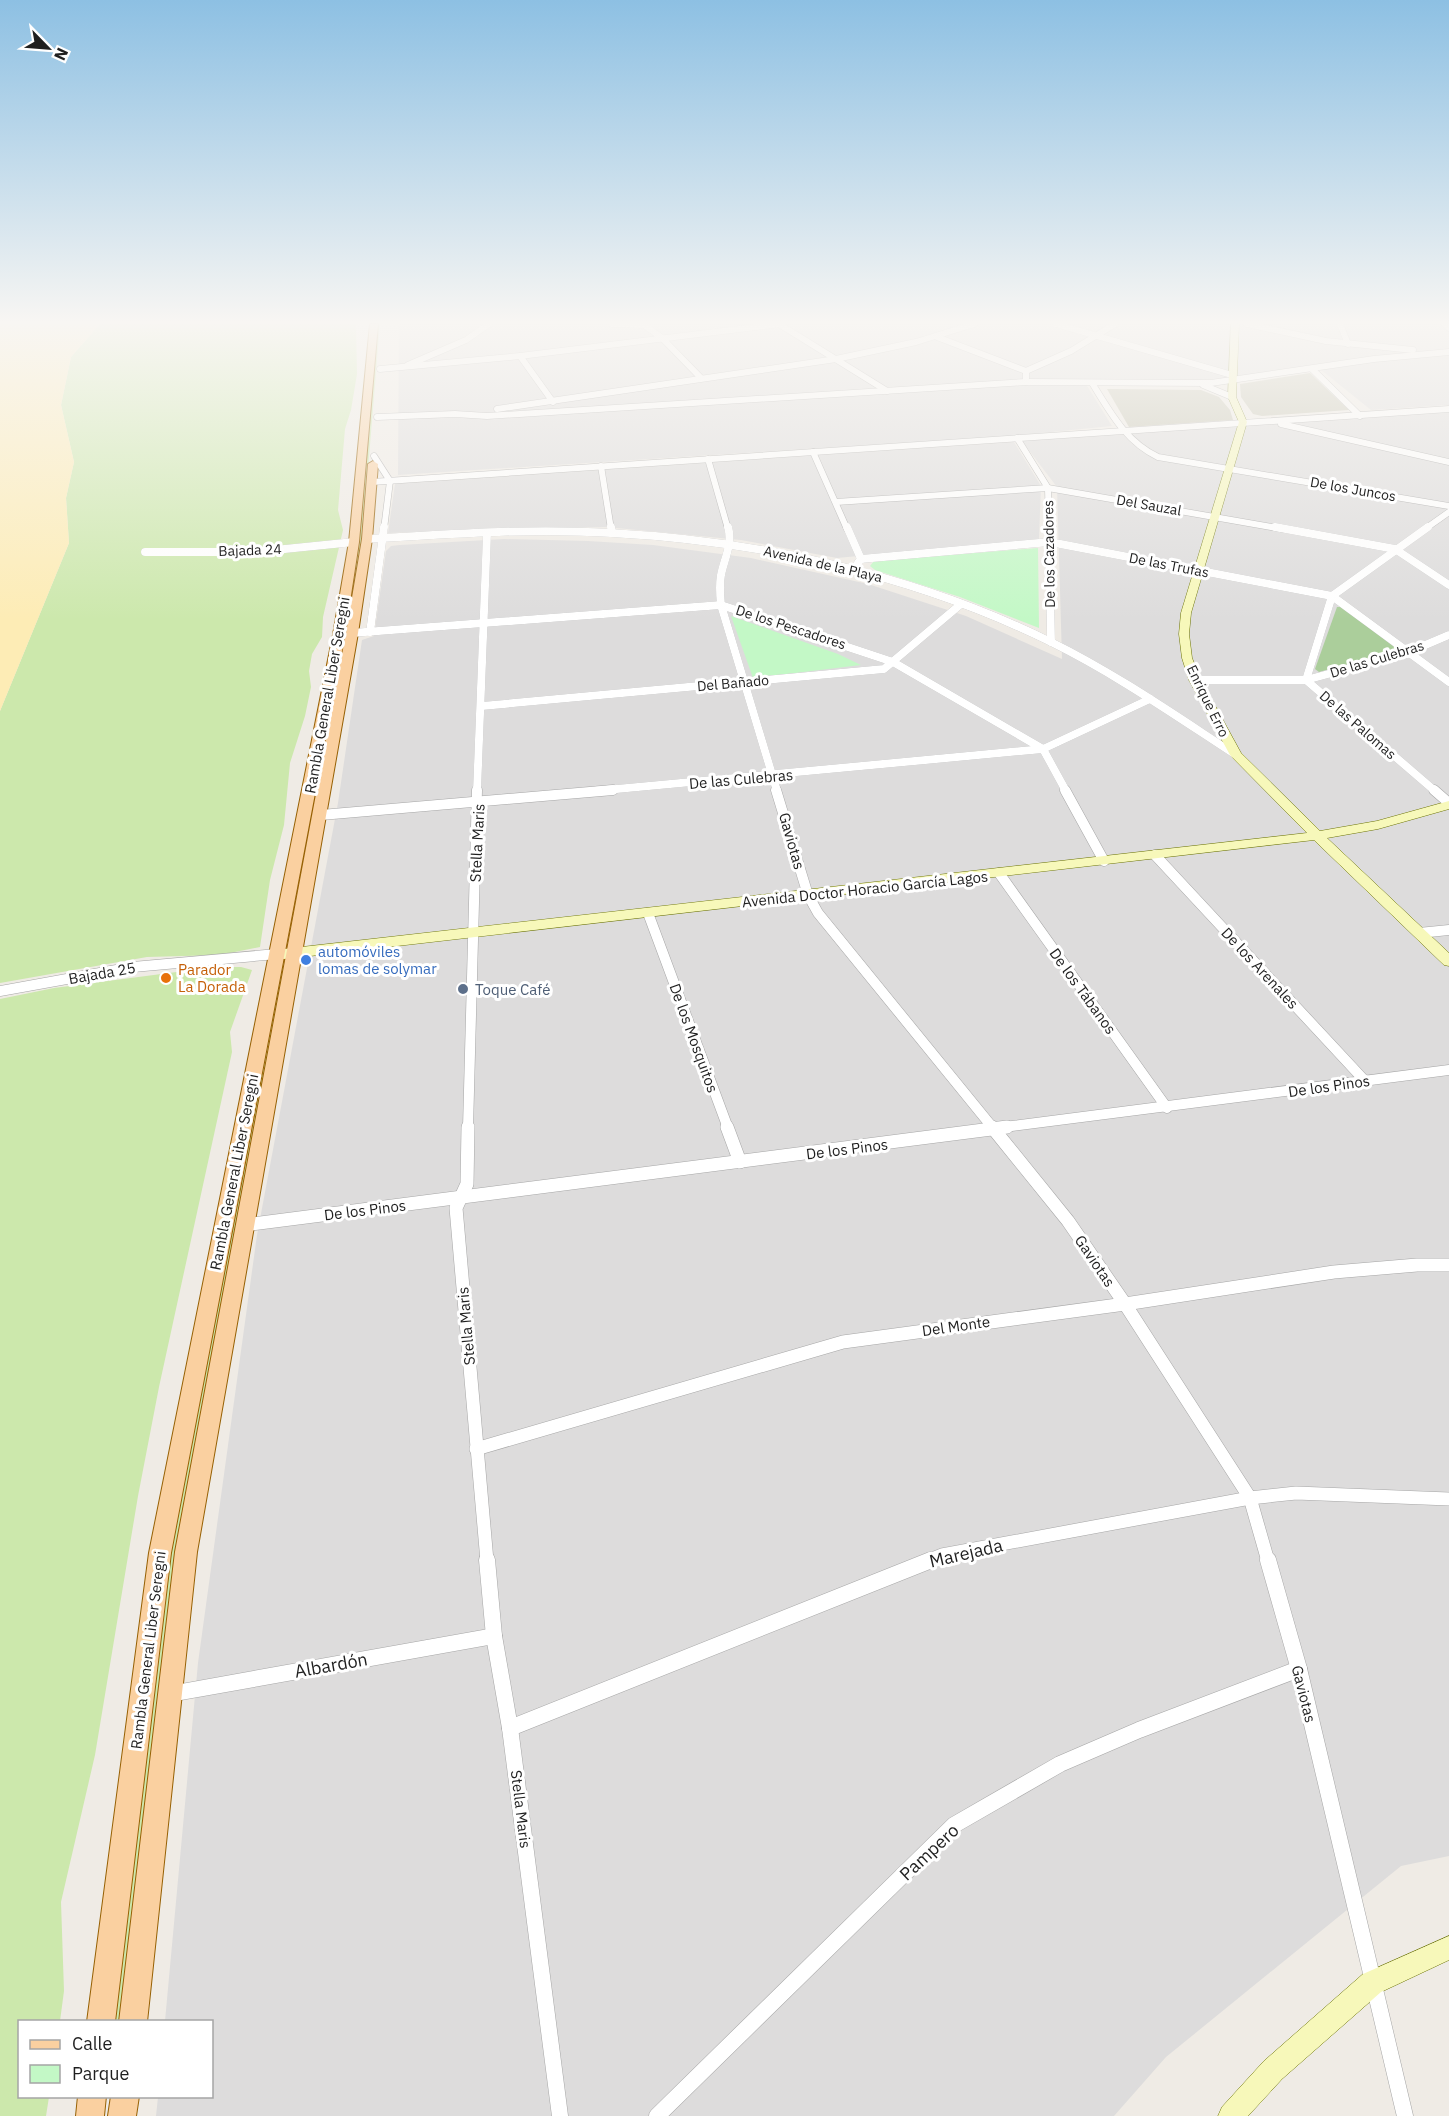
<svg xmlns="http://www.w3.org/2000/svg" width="1449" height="2116" viewBox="0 0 1449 2116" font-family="'IBM Plex Sans',sans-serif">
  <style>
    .residential { fill: #dddcdc }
    .construction { fill: #c4c3b1 }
    .grass { fill: #cce8ac }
    .forest { fill: #abce9b }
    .sand { fill: #fdecb5 }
    .park { fill: #c3f8c6 }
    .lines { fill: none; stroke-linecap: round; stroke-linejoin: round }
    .street-far4-casing { stroke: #a6a6a6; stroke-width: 7 }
    .street-far3-casing { stroke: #a6a6a6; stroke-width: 8 }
    .street-far2-casing { stroke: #a6a6a6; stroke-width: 11 }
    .street-far1-casing { stroke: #a6a6a6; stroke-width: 14 }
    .street-casing { stroke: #a6a6a6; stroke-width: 17 }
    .secondary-casing { stroke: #6c7407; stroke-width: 1 }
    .primary-casing { stroke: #966003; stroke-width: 2 }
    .street-far4 { stroke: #fff; stroke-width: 6 }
    .street-far3 { stroke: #fff; stroke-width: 8 }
    .street-far2 { stroke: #fff; stroke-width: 10 }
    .street-far1 { stroke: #fff; stroke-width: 13 }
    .street { stroke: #fff; stroke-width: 16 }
    .secondary { fill: #f7f8ba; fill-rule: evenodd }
    .primary { fill: #fad0a0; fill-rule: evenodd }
    .shop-dot { fill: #3f7fe0; stroke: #fff; stroke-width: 2 }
    .food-dot { fill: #e8710a; stroke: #fff; stroke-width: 2 }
    .service-dot { fill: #5c6f8a; stroke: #fff; stroke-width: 2 }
    .labels { text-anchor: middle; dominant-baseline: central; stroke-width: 6; stroke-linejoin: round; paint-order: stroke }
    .far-street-label { font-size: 14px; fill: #1f1f1f; stroke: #fff }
    .street-label { font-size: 15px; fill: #1f1f1f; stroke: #fff }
    .shop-label { font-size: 15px; fill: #366cbe; stroke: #fff; text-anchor: start }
    .food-label { font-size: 15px; fill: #c56008; stroke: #fff; text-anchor: start }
    .service-label { font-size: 15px; fill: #4e5e75; stroke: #fff; text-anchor: start }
    .near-street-label { font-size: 18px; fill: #1f1f1f; stroke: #fff }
  </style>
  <rect width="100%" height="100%" fill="#efebe5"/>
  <g class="residential">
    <polygon points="399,324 1449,324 1449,405 1371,410 1315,365 1247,377 1173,381 1084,381 1112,426 1010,436 398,475"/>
    <polygon points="1449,412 1449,1856 1401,1866 1166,2057 1114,2116 156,2116 158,2097 212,2096 212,2022 165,2021 198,1663 257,1235 338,803 362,640 374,636 386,551 391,546 400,545 504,539 588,541 653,545 751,558 868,584 966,616 1062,659 1057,487 1021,440"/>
    <polygon points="1014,442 1041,486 1039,539 837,558 741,540 606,527 388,533 395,484"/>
  </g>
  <g class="construction">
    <polygon points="1310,373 1349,410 1262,416 1253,414 1241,397 1240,384"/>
    <polygon points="1107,389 1201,390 1219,397 1230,410 1233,420 1129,427"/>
  </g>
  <g class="grass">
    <polygon points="100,324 356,324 357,374 351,410 345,429 338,510 343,530 323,617 322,637 312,654 309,671 311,687 305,716 290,763 284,825 270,880 260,947 220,955 147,957 0,983 0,711 69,543 66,498 74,462 61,405 71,357"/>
    <polygon points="377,324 380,324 362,542 301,883 300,868 358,542"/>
    <polygon points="215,967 241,967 252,970 230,1032 232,1052 159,1387 138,1496 95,1755 61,1902 64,1991 60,2021 20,2022 20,2096 49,2097 46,2116 0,2116 0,999 54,988"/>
    <polygon points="282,967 285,967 121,2021 111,2022 169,1551"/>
  </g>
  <polygon class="forest" points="1337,607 1342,607 1397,649 1397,651 1319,672 1315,669"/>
  <polygon class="sand" points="0,324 100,324 71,357 61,405 74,462 66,498 69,543 0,711"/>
  <g class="park">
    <polygon points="1038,548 1039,628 960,597 875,570 870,566 874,561"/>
    <polygon points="731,616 838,654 861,665 753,678"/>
  </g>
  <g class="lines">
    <g class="street-far4-casing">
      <g id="street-far4">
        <polyline points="612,324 645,325"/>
        <polyline points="643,324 662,338 701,378"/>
        <polyline points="779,324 887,391"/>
        <polyline points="1056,324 1232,375"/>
        <polyline points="1247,324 1326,341 1413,350"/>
        <polyline points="1340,324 1348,344"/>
        <polyline points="1445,324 1449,328"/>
        <polyline points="937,337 1026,371"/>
        <polyline points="520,356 553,402"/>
        <polyline points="408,365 466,340 489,324"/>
        <polyline points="380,369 520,356 780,324"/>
        <polyline points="1312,369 1360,416"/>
        <polyline points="1026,382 1026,371 1071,351 1115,324"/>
        <path d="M1092 383C1110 412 1126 442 1158 457L1449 506"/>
        <polyline points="1203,385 1232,397"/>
        <polyline points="497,409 836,359 916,342 974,324"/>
        <polyline points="377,417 455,414 487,416 1026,382 1211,383 1374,359 1449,352"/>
        <polyline points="1281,424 1449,462"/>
        <polyline points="1017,438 1048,488 1049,529"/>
        <polyline points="813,452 847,529"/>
        <polyline points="374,456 390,481 384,529"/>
        <polyline points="708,459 728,529"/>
        <polyline points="601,466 611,529"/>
        <polyline points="372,482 1449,409"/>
        <polyline points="836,502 1048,488 1283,529"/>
        <polyline points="1425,529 1449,512"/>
      </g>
    </g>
    <g class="street-far3-casing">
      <g id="street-far3">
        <polyline points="611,527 612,533"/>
        <path d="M728 527C733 544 724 559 721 575 719 586 720 595 721 605L777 791"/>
        <polyline points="847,527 861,559 858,563"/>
        <polyline points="1049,527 1051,642"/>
        <polyline points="1275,527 1395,549 1449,585"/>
        <polyline points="1428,527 1332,596 1306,680 1435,791"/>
        <path d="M367 539C448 534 530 528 611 533 762 541 915 575 1051 642 1116 674 1176 716 1236 755"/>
        <polyline points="145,552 255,552 354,542"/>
        <polyline points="861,559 1050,542 1332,596 1449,682"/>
        <polyline points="370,632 384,527"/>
        <polyline points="352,633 721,605 893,662 1043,749 1066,791"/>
        <polyline points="1195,680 1306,680 1409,652 1449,635"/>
        <polyline points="482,706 884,669 961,604"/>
        <polyline points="477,791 487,534"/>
        <polyline points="595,791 1043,749 1150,699"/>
      </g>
    </g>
    <g class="street-far2-casing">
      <g id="street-far2">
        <polyline points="776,790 808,895 818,913 993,1128"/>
        <polyline points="1065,790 1104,861"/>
        <polyline points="1434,790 1449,803"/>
        <polyline points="321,815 613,790"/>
        <polyline points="1155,855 1365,1081"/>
        <polyline points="999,873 1167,1108"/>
        <polyline points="648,913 728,1128"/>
        <polyline points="1419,933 1449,930"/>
        <polyline points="0,991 133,967 277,954"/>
        <polyline points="468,1128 477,790"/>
        <polyline points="996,1128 1449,1070"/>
      </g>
    </g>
    <g class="street-far1-casing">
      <g id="street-far1">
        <polyline points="468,1127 467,1184 456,1208 487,1561"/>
        <polyline points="727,1127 740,1162"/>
        <polyline points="992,1127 1068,1221 1125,1304 1250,1498 1268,1561"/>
        <polyline points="244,1225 1007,1127"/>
        <polyline points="476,1449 843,1342 1125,1304 1334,1272 1417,1265 1449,1265"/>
        <polyline points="927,1561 942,1555 1250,1498 1296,1493 1449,1499"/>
      </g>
    </g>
    <g class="street-casing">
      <g id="street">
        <polyline points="487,1560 494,1636 510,1728 560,2116"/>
        <polyline points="1268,1560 1299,1669 1405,2116"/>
        <polyline points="170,1694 494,1636"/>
        <polyline points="510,1728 931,1560"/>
        <polyline points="657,2116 954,1825 1060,1764 1139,1730 1299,1669"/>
      </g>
    </g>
    <g class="secondary-casing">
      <g id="secondary">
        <polygon points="1231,324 1239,324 1236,397 1247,422 1191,613 1189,634 1192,658 1201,680 1241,753 1320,831 1377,821 1449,801 1449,809 1378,829 1327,838 1449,953 1449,966 1444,965 1314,840 284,959 279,958 277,954 284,949 1307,833 1230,755 1189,680 1182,658 1179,634 1181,613 1239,422 1228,397"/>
        <polygon points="1449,1936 1449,1960 1381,1992 1282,2079 1248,2116 1218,2116 1222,2107 1264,2061 1363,1974"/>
      </g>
    </g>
    <g class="primary-casing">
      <g id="primary">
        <polygon points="370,324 378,324 359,542 345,635 171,1553 115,2022 87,2022 149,1553 333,635 349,542"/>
        <polygon points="373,461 378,464 372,539 358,633 197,1552 147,2022 119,2022 175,1552 346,633 362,539 368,464"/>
        <polygon points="78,2096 106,2096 104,2116 76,2116"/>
        <polygon points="111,2096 139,2096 136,2116 108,2116"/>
      </g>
    </g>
    <use href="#street-far4" class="street-far4"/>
    <use href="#street-far3" class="street-far3"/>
    <use href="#street-far2" class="street-far2"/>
    <use href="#street-far1" class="street-far1"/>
    <use href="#street" class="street"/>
    <use href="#secondary" class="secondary"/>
    <use href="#primary" class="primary"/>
  </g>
  <linearGradient id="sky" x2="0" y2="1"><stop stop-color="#8dc0e3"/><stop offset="0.52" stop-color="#f8f6f3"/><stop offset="1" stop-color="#f8f6f3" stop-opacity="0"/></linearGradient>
  <rect width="1449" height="620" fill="url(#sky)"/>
  <circle class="shop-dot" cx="306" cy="960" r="6"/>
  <circle class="food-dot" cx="166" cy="978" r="6"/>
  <circle class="service-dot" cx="463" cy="989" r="6"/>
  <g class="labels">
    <g class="far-street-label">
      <text transform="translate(1353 489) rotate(10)">De los Juncos</text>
      <text transform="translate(1149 505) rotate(10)">Del Sauzal</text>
      <text transform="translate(250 550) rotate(-2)">Bajada 24</text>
      <text transform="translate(1049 554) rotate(-91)">De los Cazadores</text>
      <text transform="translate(823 564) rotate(13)">Avenida de la Playa</text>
      <text transform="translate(1169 565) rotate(11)">De las Trufas</text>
      <text transform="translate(791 627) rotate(18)">De los Pescadores</text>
      <text transform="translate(1377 659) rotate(-17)">De las Culebras</text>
      <text transform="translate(733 683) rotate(-5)">Del Bañado</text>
      <text transform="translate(1208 701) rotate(64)">Enrique Erro</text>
      <text transform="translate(1358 725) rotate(41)">De las Palomas</text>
    </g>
    <g class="street-label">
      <text transform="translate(327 695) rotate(-80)">Rambla General Liber Seregni</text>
      <text transform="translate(741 779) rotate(-5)">De las Culebras</text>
      <text transform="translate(792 841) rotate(74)">Gaviotas</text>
      <text transform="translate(477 843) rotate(-87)">Stella Maris</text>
      <text transform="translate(865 889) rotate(-6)">Avenida Doctor Horacio García Lagos</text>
      <text transform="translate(1260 968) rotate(47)">De los Arenales</text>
      <text transform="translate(102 973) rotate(-10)">Bajada 25</text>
      <text transform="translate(1083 991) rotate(54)">De los Tábanos</text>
      <text transform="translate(694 1038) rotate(70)">De los Mosquitos</text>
      <text transform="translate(1329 1086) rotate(-8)">De los Pinos</text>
      <text transform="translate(847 1149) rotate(-7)">De los Pinos</text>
      <text transform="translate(234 1172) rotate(-79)">Rambla General Liber Seregni</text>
      <text transform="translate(365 1210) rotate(-7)">De los Pinos</text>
      <text transform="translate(1095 1261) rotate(56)">Gaviotas</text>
      <text transform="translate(466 1326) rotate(-95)">Stella Maris</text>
      <text transform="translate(956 1326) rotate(-8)">Del Monte</text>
      <text transform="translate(148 1650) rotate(-83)">Rambla General Liber Seregni</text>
      <text transform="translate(1304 1694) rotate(76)">Gaviotas</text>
      <text transform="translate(521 1809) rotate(83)">Stella Maris</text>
    </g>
    <g class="shop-label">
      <text x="318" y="951">automóviles<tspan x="318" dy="17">lomas de solymar</tspan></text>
    </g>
    <g class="food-label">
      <text x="178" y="969">Parador<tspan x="178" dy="17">La Dorada</tspan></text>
    </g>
    <g class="service-label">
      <text x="475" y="989">Toque Café</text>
    </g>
    <g class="near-street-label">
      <text transform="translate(966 1553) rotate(-13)">Marejada</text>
      <text transform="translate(331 1665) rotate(-10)">Albardón</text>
      <text transform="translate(929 1852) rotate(-43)">Pampero</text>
    </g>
  </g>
  <rect x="18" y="2020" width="195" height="78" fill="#ffffff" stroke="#a5a5a5" stroke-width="1.5"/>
  <rect x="30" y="2040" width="30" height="9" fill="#fad0a0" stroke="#a5a5a5" stroke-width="1.5"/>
  <text x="72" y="2050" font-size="18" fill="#1f1f1f">Calle</text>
  <rect x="30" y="2065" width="30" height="18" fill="#c3f8c6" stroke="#a5a5a5" stroke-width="1.5"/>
  <text x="72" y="2080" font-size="18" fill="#1f1f1f">Parque</text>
  <g transform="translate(48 48) rotate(115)" stroke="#ffffff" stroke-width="4.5" paint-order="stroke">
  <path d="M0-4.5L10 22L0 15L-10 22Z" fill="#1f1f1f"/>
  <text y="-9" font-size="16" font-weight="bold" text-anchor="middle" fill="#1f1f1f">N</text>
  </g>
</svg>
